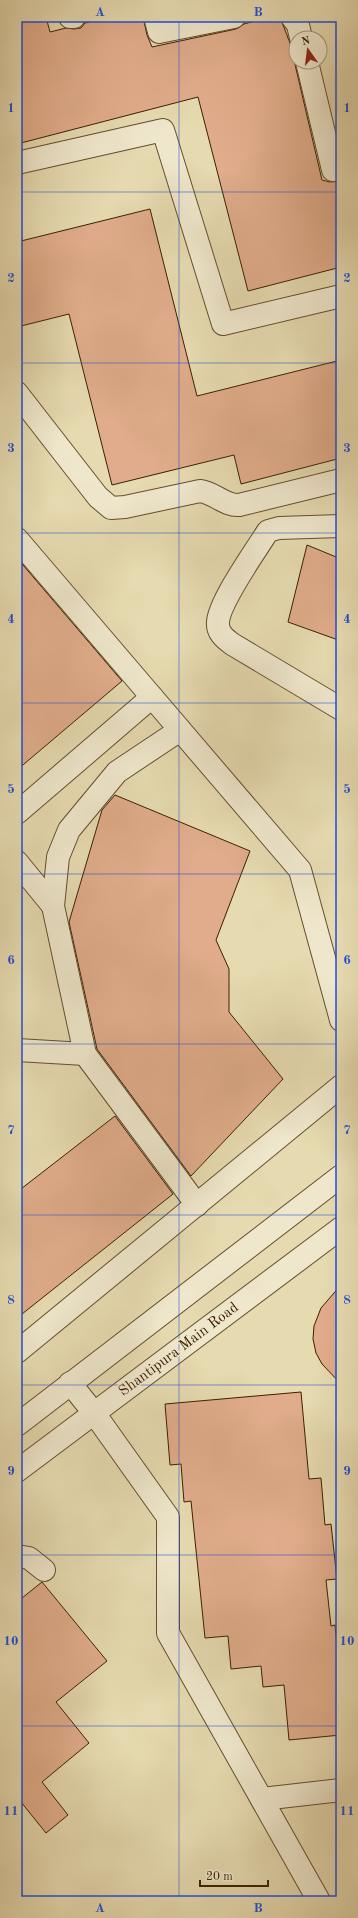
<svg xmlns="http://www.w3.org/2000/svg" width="358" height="1918" viewBox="0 0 358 1918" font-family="'Old Standard TT',serif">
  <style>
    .building { fill: #e0ac8b; stroke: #3a2001 }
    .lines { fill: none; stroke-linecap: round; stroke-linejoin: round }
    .minor-casing { stroke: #654e2d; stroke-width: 24 }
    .minor { stroke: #efe7cc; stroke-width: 22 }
    .grid { fill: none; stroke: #1d4ed8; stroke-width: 1; stroke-opacity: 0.55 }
    .labels { text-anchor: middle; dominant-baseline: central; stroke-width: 3; stroke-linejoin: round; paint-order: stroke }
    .street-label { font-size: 15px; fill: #3a2001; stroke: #efe7cc }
    .neatline { fill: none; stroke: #1d4ed8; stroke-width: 1.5 }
    .grid-label { font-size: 13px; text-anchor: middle; font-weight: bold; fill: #1d4ed8 }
  </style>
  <rect width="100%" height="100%" fill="#e6dab0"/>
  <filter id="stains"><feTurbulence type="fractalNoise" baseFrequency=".005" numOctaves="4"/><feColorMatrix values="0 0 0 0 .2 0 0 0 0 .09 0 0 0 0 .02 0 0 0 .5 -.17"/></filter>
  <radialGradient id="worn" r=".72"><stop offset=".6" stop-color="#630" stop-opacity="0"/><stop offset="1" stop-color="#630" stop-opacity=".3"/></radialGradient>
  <g class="building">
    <polygon points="17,17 46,17 50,32 66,28 74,29 81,28 85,23 110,17 143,17 147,35 152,47 236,29 244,24 270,17 280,17 290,43 322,180 330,182 341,181 341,267 248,291 198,97 17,144"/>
    <polygon points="150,209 197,396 341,360 341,458 241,484 234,455 112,485 69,314 17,327 17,242"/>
    <polygon points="307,545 341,559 341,641 288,622"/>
    <polygon points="17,558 122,681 17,770"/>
    <polygon points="115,795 250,851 216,940 229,969 229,1012 283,1079 191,1176 97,1049 69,922 102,810"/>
    <polygon points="115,1116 173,1194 17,1318 17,1192"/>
    <polygon points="341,1285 341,1384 322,1364 316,1353 313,1339 314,1326 321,1308"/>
    <polygon points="301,1392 309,1479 321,1478 325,1525 331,1524 337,1579 326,1580 331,1626 335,1625 341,1684 341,1735 289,1740 284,1685 263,1687 261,1666 231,1669 228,1636 205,1638 191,1501 184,1502 181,1464 170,1465 165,1404"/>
    <polygon points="42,1582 107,1661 56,1702 89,1743 42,1782 68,1815 46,1833 17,1797 17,1602"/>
  </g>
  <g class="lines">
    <g class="minor-casing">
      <g id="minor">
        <polyline points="70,17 74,17"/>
        <polyline points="155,17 159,32 234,17"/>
        <polyline points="292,17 298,25 301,38"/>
        <polyline points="307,62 333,170 341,168"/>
        <polyline points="17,163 163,130 223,324 341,296"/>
        <path d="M17 393 98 497 111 508 125 507 200 491C215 493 225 506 239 505L341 480"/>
        <path d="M341 526 279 528 268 531C256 550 219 602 218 622 217 632 224 638 232 644L341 709"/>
        <polyline points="17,539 152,697"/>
        <polyline points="17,813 152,697 300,870 341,1020"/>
        <polyline points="17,862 53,906"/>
        <polyline points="17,1050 85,1054 53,906 58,857 69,830 117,772 180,730"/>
        <polyline points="85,1054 197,1205"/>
        <polyline points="17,1352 341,1086"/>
        <polyline points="70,1383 94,1413 168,1517 168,1633 319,1901"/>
        <polyline points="17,1425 341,1176"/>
        <polyline points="17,1471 341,1228"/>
        <polyline points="17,1556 29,1558 44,1570"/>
        <polyline points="262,1799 341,1790"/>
      </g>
    </g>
    <use href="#minor" class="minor"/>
  </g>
  <path class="grid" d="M179 17V1901M17 192H341M17 363H341M17 533H341M17 703H341M17 874H341M17 1044H341M17 1215H341M17 1385H341M17 1555H341M17 1726H341"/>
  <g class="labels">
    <g class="street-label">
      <text transform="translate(179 1350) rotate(-37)">Shantipura Main Road</text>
    </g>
  </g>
  <rect width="358" height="1918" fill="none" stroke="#e6dab0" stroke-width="44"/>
  <g transform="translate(308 50) rotate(346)"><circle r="19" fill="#efe7cc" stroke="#a7977b"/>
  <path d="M0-3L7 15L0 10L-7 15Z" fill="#8f2418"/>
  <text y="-6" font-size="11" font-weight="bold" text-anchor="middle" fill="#3a2001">N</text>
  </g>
  <path d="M200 1880v6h68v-6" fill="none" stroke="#3a2001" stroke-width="2"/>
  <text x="206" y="1880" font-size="12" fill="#3a2001" stroke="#efe7cc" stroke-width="3" paint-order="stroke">20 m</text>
  <rect x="22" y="22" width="314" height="1874" class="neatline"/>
  <g class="grid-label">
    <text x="100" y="16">A</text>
    <text x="258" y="16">B</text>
    <text x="11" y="112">1</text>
    <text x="347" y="112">1</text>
    <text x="11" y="282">2</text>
    <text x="347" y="282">2</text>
    <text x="11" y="452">3</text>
    <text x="347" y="452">3</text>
    <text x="11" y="623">4</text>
    <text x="347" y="623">4</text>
    <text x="11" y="793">5</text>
    <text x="347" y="793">5</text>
    <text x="11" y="964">6</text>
    <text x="347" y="964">6</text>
    <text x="11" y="1134">7</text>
    <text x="347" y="1134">7</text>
    <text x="11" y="1304">8</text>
    <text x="347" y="1304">8</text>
    <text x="11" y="1475">9</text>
    <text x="347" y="1475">9</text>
    <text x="11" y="1645">10</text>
    <text x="347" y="1645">10</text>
    <text x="11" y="1815">11</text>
    <text x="347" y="1815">11</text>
    <text x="100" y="1912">A</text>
    <text x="258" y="1912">B</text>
  </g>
  <rect width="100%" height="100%" filter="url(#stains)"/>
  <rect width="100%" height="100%" fill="url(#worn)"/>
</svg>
